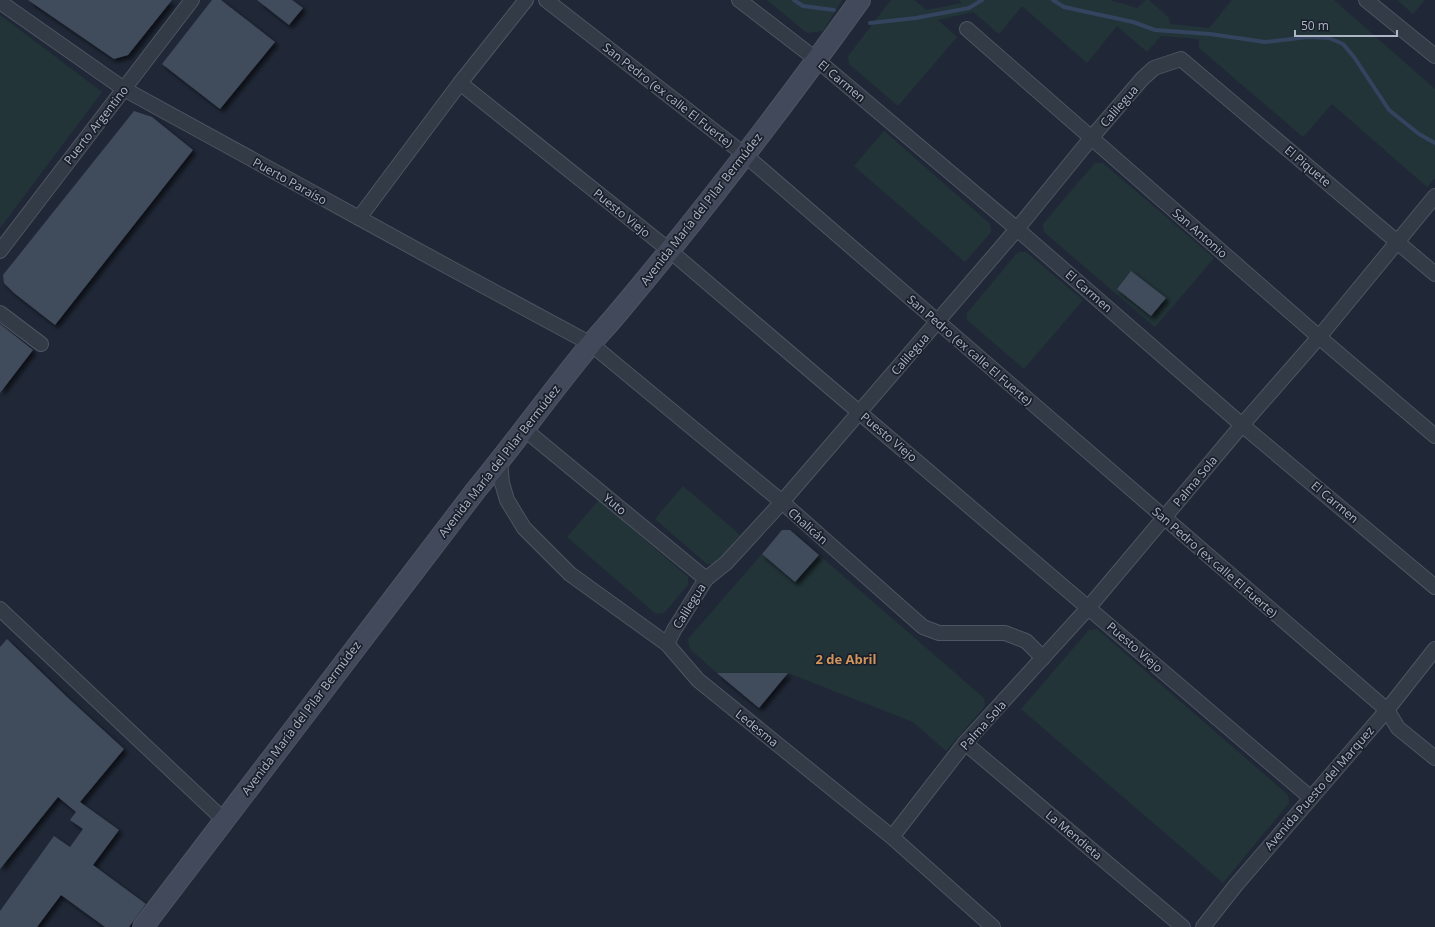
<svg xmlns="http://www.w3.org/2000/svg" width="1435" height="927" viewBox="0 0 1435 927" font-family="'Open Sans',sans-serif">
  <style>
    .green { fill: #223438 }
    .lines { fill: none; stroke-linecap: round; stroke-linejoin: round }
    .stream { stroke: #34435e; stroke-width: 4 }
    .building { fill: #414b5c; filter: url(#shadow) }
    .street-casing { stroke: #4e5562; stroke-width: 16 }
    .secondary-casing { stroke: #4e5562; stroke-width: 22 }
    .street { stroke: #333b47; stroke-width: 14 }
    .secondary { stroke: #42495a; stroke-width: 20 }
    .labels { text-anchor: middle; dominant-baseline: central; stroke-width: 3.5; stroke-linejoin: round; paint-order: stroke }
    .street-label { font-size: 12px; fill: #aeb5c4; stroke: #19202c }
    .neighbourhood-label { font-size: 13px; font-weight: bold; fill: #d1955b; stroke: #19202c }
  </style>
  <defs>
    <filter id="shadow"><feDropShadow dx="3.5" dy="3.5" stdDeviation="2" flood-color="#0009"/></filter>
  </defs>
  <rect width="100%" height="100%" fill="#202837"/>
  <g class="green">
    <polygon points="767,0 842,0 823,31 807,33"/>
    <polygon points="891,0 914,0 926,10 962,3 959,0 1110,0 1137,8 1146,0 1149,0 1169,18 1170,24 1209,28 1232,0 1334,0 1435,89 1435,178 1427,187 1332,104 1303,137 1199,48 1199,39 1161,36 1147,52 1117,26 1087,63 1022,6 999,34 973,12 938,20 957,37 898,106 849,64 848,56"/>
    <polygon points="1397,0 1425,0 1413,14"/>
    <polygon points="0,15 102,92 0,228"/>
    <polygon points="884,131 990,224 991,232 965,262 854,166"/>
    <polygon points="1095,163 1103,163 1214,258 1155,327 1044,232 1043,224"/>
    <polygon points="1018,252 1026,252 1083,300 1024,369 967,320 967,313"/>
    <polygon points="683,486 740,535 715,564 707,564 655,519"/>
    <polygon points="599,500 688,577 688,585 664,613 656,614 567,537"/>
    <polygon points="762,554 795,582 819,555 984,698 985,706 946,751 913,722 788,673 717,673 690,649 688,639"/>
    <polygon points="1097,629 1288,795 1289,803 1223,883 1021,709 1089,630"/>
  </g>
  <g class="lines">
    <g class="stream">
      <polyline points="794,0 803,6 834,10"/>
      <polyline points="1053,0 1064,7 1133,22 1155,30 1210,34 1265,42 1308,37 1329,38 1343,44 1354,57 1389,110 1419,134 1435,143"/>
      <polyline points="870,23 916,18 969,8 982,0"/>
    </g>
  </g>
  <g class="building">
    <polygon points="28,0 172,0 128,55 114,59"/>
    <polygon points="212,0 221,0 275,42 220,109 162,64"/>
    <polygon points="257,0 292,0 303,8 289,25"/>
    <polygon points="134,111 152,117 193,150 55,325 14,293 4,283 3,275"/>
    <polygon points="1131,271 1166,298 1151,316 1117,289"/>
    <polygon points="0,324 33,350 0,393"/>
    <polygon points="782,530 790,530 819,555 795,582 762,554"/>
    <polygon points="7,639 67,697 124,749 80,802 119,830 93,865 146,904 129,927 105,927 61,895 37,927 0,927 0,911 54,836 70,847 83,829 70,820 76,812 58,797 0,869 0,647"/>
    <polygon points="717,673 788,673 759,708"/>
  </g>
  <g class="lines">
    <g class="street-casing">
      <g id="street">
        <polyline points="546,0 745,155 1387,710 1398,728 1435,758"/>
        <polyline points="739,0 817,60 1017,229 1242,425 1435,587"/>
        <polyline points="1366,0 1435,56"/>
        <polyline points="0,2 124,89 441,263 591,344 782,502 923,627 939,633 1005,633 1026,641 1043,658"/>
        <polyline points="967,29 1319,337 1435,436"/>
        <polyline points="460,83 669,250 1311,798"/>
        <polyline points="359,218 460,83 526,0"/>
        <polyline points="0,251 192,0"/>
        <polyline points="0,313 41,344"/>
        <polyline points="524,429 706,579"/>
        <polyline points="500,461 502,483 507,500 524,528 570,574 667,644 698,680 892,837 993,927"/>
        <polyline points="0,609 224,820"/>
        <polyline points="667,644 674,630 706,579 726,563 782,502 1017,229 1092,137 1142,79 1154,68 1181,59 1435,274"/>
        <polyline points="965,743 1183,927"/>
        <polyline points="892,837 965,743 1089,607 1242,425 1319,337 1435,196"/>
        <polyline points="1203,927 1236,885 1387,710 1435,649"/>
      </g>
    </g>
    <g class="secondary-casing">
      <path id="secondary" d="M143 927 476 490C515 443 551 392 590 345 599 334 608 325 617 314 702 213 783 107 860 0"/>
    </g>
    <use href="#street" class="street"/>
    <use href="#secondary" class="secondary"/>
  </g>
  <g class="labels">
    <g class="street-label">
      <text transform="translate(842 81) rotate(40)">El Carmen</text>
      <text transform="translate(668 95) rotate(38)">San Pedro (ex calle El Fuerte)</text>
      <text transform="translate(1119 106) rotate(-49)">Calilegua</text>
      <text transform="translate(96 125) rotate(-52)">Puerto Argentino</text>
      <text transform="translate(1308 166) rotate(40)">El Piquete</text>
      <text transform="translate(290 181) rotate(29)">Puerto Paraíso</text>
      <text transform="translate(701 209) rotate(-52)">Avenida María del Pilar Bermúdez</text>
      <text transform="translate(622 213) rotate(39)">Puesto Viejo</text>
      <text transform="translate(1200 233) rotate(41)">San Antonio</text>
      <text transform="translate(1089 291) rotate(41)">El Carmen</text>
      <text transform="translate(970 350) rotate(41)">San Pedro (ex calle El Fuerte)</text>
      <text transform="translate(910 354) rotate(-49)">Calilegua</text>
      <text transform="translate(889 437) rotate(40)">Puesto Viejo</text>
      <text transform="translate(499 461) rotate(-52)">Avenida María del Pilar Bermúdez</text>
      <text transform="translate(1195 481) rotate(-50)">Palma Sola</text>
      <text transform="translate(1335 502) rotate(40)">El Carmen</text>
      <text transform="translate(615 504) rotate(40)">Yuto</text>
      <text transform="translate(808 526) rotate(41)">Chalicán</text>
      <text transform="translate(1215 562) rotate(41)">San Pedro (ex calle El Fuerte)</text>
      <text transform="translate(689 606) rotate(-58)">Calilegua</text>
      <text transform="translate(1135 647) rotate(41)">Puesto Viejo</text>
      <text transform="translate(301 718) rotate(-53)">Avenida María del Pilar Bermúdez</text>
      <text transform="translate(983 725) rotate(-48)">Palma Sola</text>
      <text transform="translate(757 728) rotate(39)">Ledesma</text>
      <text transform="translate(1319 788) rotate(-49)">Avenida Puesto del Marquez</text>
      <text transform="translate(1074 835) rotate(40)">La Mendieta</text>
    </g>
    <g class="neighbourhood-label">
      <text x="846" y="659">2 de Abril</text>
    </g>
  </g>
  <path d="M1295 30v6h102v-6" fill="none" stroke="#aeb5c4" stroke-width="2"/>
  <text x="1301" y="30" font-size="12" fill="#aeb5c4" stroke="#19202c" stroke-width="3" paint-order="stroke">50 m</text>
</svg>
